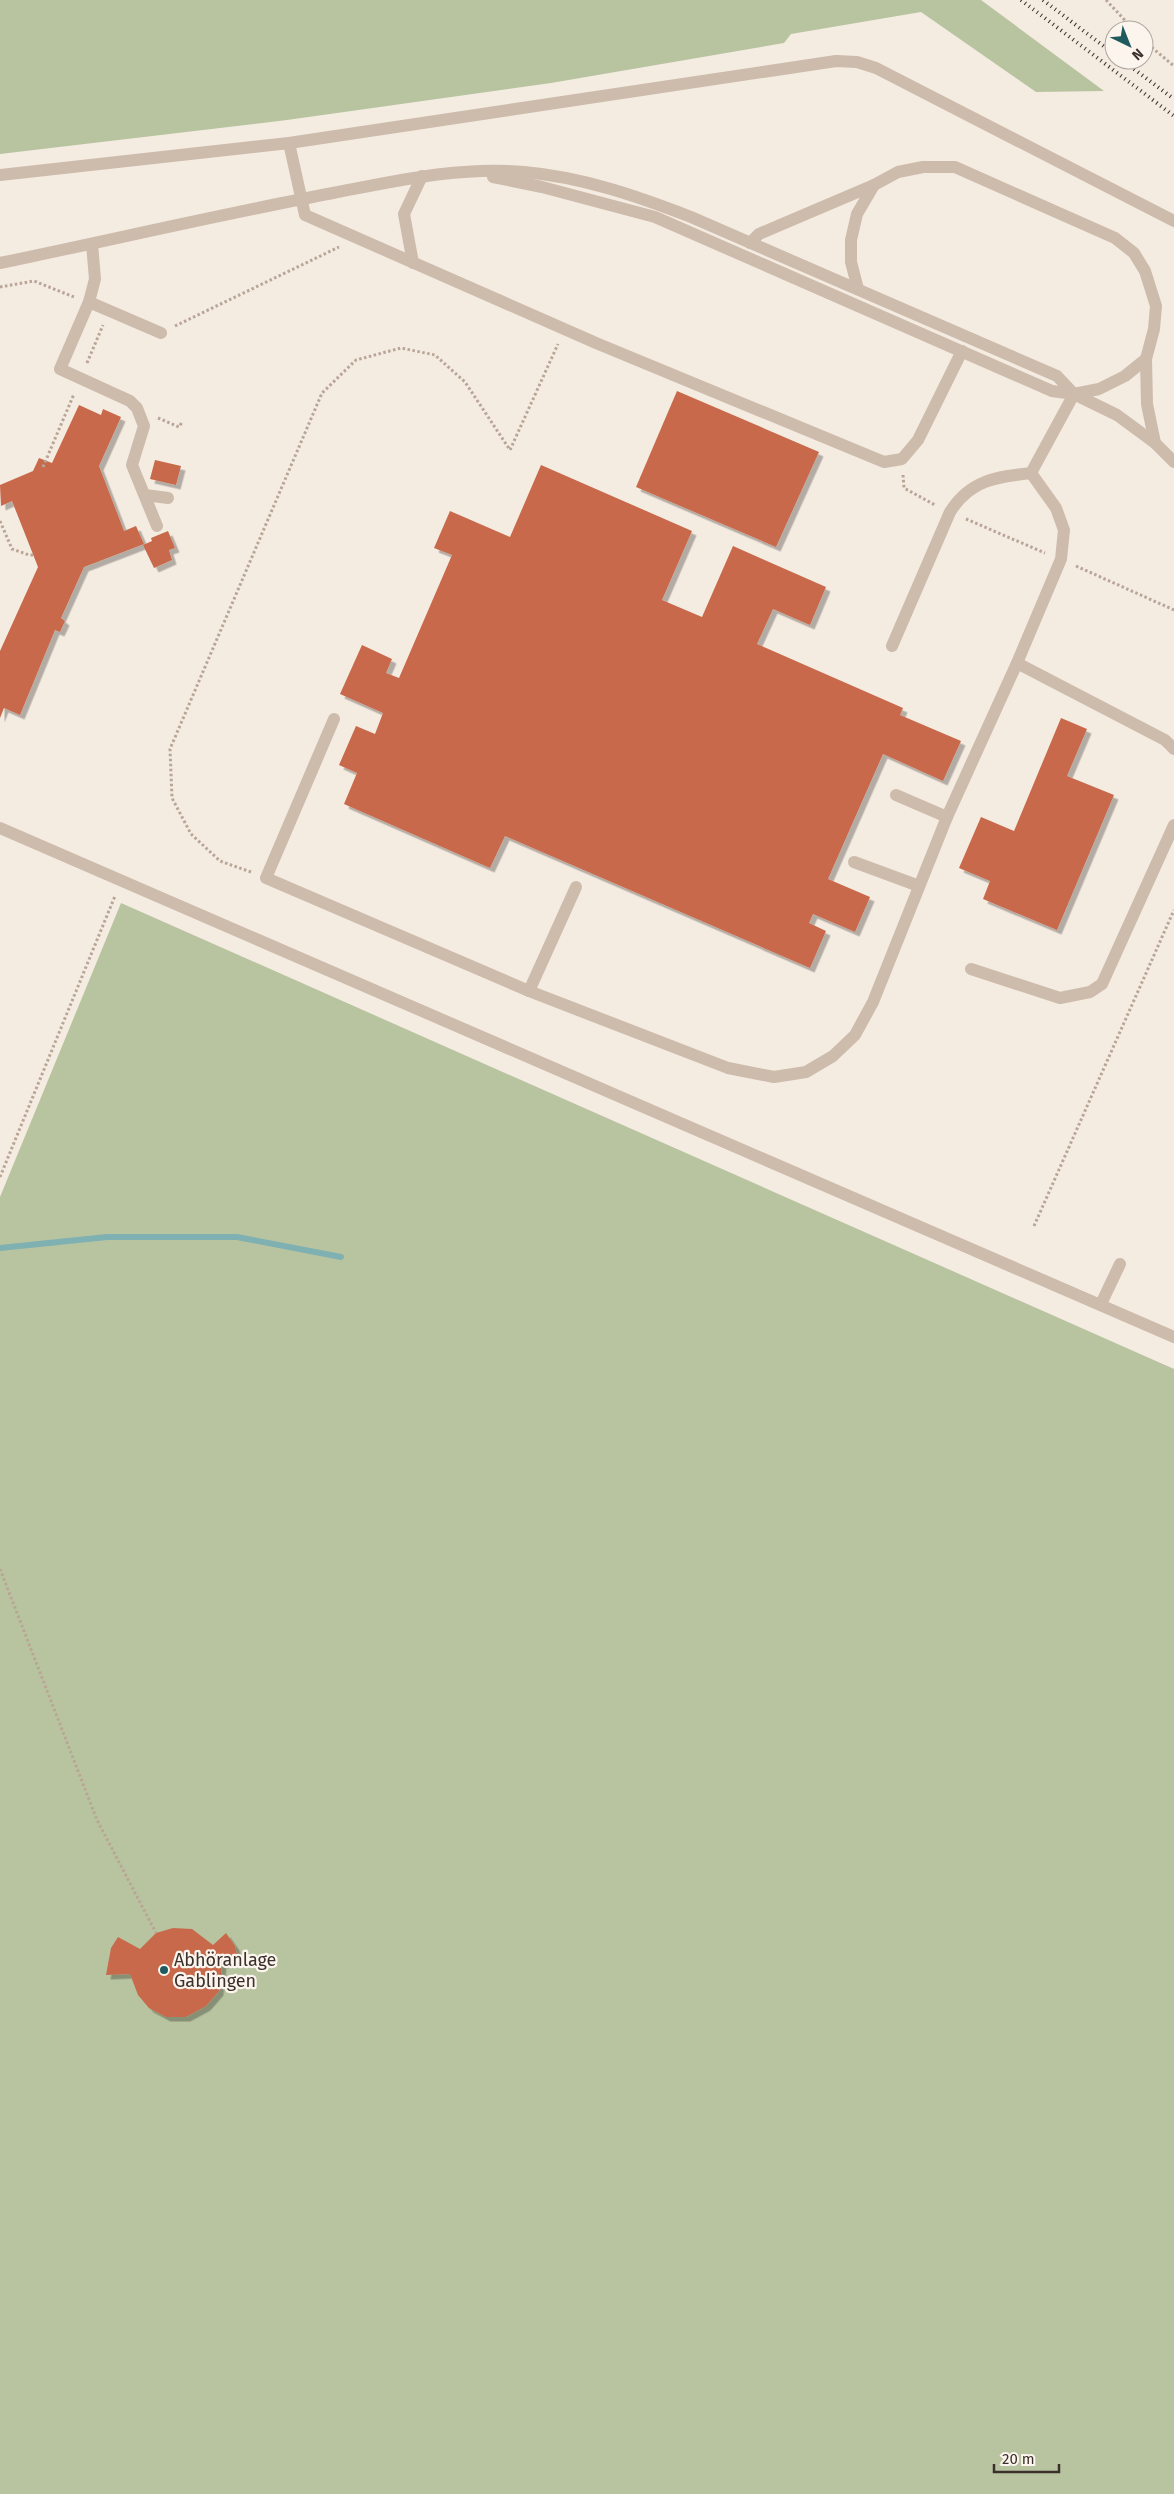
<svg xmlns="http://www.w3.org/2000/svg" width="1174" height="2494" viewBox="0 0 1174 2494" font-family="'Fira Sans',sans-serif">
  <style>
    .green { fill: #b8c4a0 }
    .lines { fill: none; stroke-linecap: round; stroke-linejoin: round }
    .stream { stroke: #7fb0b2; stroke-width: 6 }
    .building { fill: #c8694b; filter: url(#shadow) }
    .path { stroke: #b9a596; stroke-width: 3; stroke-dasharray: 2.5 2.5; stroke-linecap: butt }
    .minor { stroke: #cdbbac; stroke-width: 12 }
    .rail { stroke: #3b302b; stroke-width: 4; stroke-dasharray: 1 4; stroke-linecap: butt }
    .poi-dot { fill: #1f5a5e; stroke: #fbf5ee; stroke-width: 2 }
    .labels { text-anchor: middle; dominant-baseline: central; stroke-width: 4.5; stroke-linejoin: round; paint-order: stroke }
    .poi-label { font-size: 18px; fill: #3b302b; stroke: #fbf5ee; text-anchor: start }
  </style>
  <defs>
    <filter id="shadow"><feDropShadow dx="4.5" dy="4.5" stdDeviation="0" flood-color="#0004"/></filter>
  </defs>
  <rect width="100%" height="100%" fill="#f4ebe1"/>
  <g class="green">
    <polygon points="0,0 981,0 1104,91 1036,92 921,12 791,34 784,43 551,83 287,120 0,154"/>
    <polygon points="121,903 1174,1369 1174,2494 0,2494 0,1197"/>
  </g>
  <g class="lines">
    <polyline class="stream" points="0,1248 107,1237 237,1237 341,1257"/>
  </g>
  <g class="building">
    <polygon points="677,391 819,452 776,547 636,487"/>
    <polygon points="79,405 101,415 103,409 121,417 99,466 124,531 136,526 144,544 84,567 61,618 65,621 60,632 55,630 20,715 4,708 0,718 0,651 38,567 12,501 1,506 0,485 33,471 39,458 52,463"/>
    <polygon points="155,460 181,466 176,485 150,479"/>
    <polygon points="541,465 692,531 662,600 702,617 733,546 826,587 810,625 773,609 757,644 903,708 900,715 961,741 943,781 883,754 828,879 870,897 855,932 813,914 809,923 826,931 810,968 505,836 490,868 344,804 357,773 339,765 356,726 375,734 383,713 340,694 362,645 392,659 386,673 399,678 452,555 434,548 450,511 510,537"/>
    <polygon points="168,531 175,548 169,550 172,560 154,568 143,545 152,541 151,538"/>
    <polygon points="1061,718 1087,729 1067,776 1114,795 1057,930 983,899 990,881 959,868 981,817 1014,831"/>
    <polygon points="173,1928 192,1929 213,1945 226,1933 235,1946 238,1959 222,1964 219,1991 206,2006 186,2017 166,2017 149,2008 138,1995 130,1974 106,1975 111,1948 118,1937 140,1949 156,1933"/>
  </g>
  <g class="lines">
    <g class="path">
      <polyline points="1106,0 1134,30"/>
      <polyline points="1144,41 1174,66"/>
      <polyline points="0,287 34,281 74,297"/>
      <polyline points="175,326 339,247"/>
      <polyline points="87,363 103,325"/>
      <polyline points="158,418 179,427 182,422"/>
      <polyline points="43,467 74,394"/>
      <polyline points="903,475 904,488 935,505"/>
      <polyline points="966,519 1045,553"/>
      <polyline points="0,521 12,549 29,555 35,555"/>
      <polyline points="1076,566 1174,610"/>
      <polyline points="251,872 220,861 191,834 172,798 170,749 322,393 356,360 401,348 435,355 465,382 510,450 558,344"/>
      <polyline points="0,1177 115,896"/>
      <polyline points="1034,1226 1174,910"/>
      <polyline points="0,1569 97,1820 156,1933"/>
    </g>
    <g class="minor">
      <polyline points="289,143 305,215 596,343 884,462 902,459 918,440 962,351"/>
      <polyline points="0,175 289,143 836,61 857,62 876,68 1174,221"/>
      <polyline points="493,177 542,187 655,217 1052,391 1074,394 1099,389 1125,376 1146,359 1154,329 1156,306 1145,271 1134,253 1115,238 955,167 923,167 898,172 874,185 857,214 851,240 851,262 858,289"/>
      <polyline points="750,243 759,234 874,185"/>
      <polyline points="92,244 95,279 89,302 161,333"/>
      <path d="M0 263C111 240 222 214 333 193 396 181 460 166 524 172 582 177 637 196 691 217L1057 376 1074 394 1117 415 1155 443 1174 462"/>
      <polyline points="413,263 404,214 422,176"/>
      <polyline points="89,302 60,369 130,401 137,408 144,426 132,465 157,526"/>
      <polyline points="1146,359 1147,404 1155,443"/>
      <polyline points="145,495 168,498"/>
      <path d="M892 646 950 512C970 480 996 477 1031 473L1074 394"/>
      <polyline points="1017,663 1165,740 1174,749"/>
      <polyline points="334,719 266,878 529,991 728,1068 774,1077 806,1072 833,1056 855,1035 873,1002 947,817 1017,663 1061,559 1064,530 1056,508 1031,473"/>
      <polyline points="896,795 947,817"/>
      <polyline points="0,828 1174,1337"/>
      <polyline points="854,862 919,886"/>
      <polyline points="971,969 1060,998 1090,992 1102,984 1174,825"/>
      <polyline points="529,991 576,887"/>
      <polyline points="1101,1304 1120,1264"/>
    </g>
    <g class="rail">
      <polyline points="1021,0 1174,116"/>
      <polyline points="1043,0 1114,54"/>
      <polyline points="1122,60 1174,99"/>
    </g>
  </g>
  <circle class="poi-dot" cx="164" cy="1970" r="5"/>
  <g class="labels">
    <g class="poi-label">
      <text x="174" y="1960">Abhöranlage<tspan x="174" dy="21">Gablingen</tspan></text>
    </g>
  </g>
  <g transform="translate(1129 45) rotate(137)"><circle r="24" fill="#fbf5ee" stroke="#aea6a0"/>
  <path d="M0-4L9 19L0 12L-9 19Z" fill="#1f5a5e"/>
  <text y="-8" font-size="14" font-weight="bold" text-anchor="middle" fill="#3b302b">N</text>
  </g>
  <path d="M994 2464v8h65v-8" fill="none" stroke="#3b302b" stroke-width="2.5"/>
  <text x="1002" y="2464" font-size="15" fill="#3b302b" stroke="#fbf5ee" stroke-width="4" paint-order="stroke">20 m</text>
</svg>
